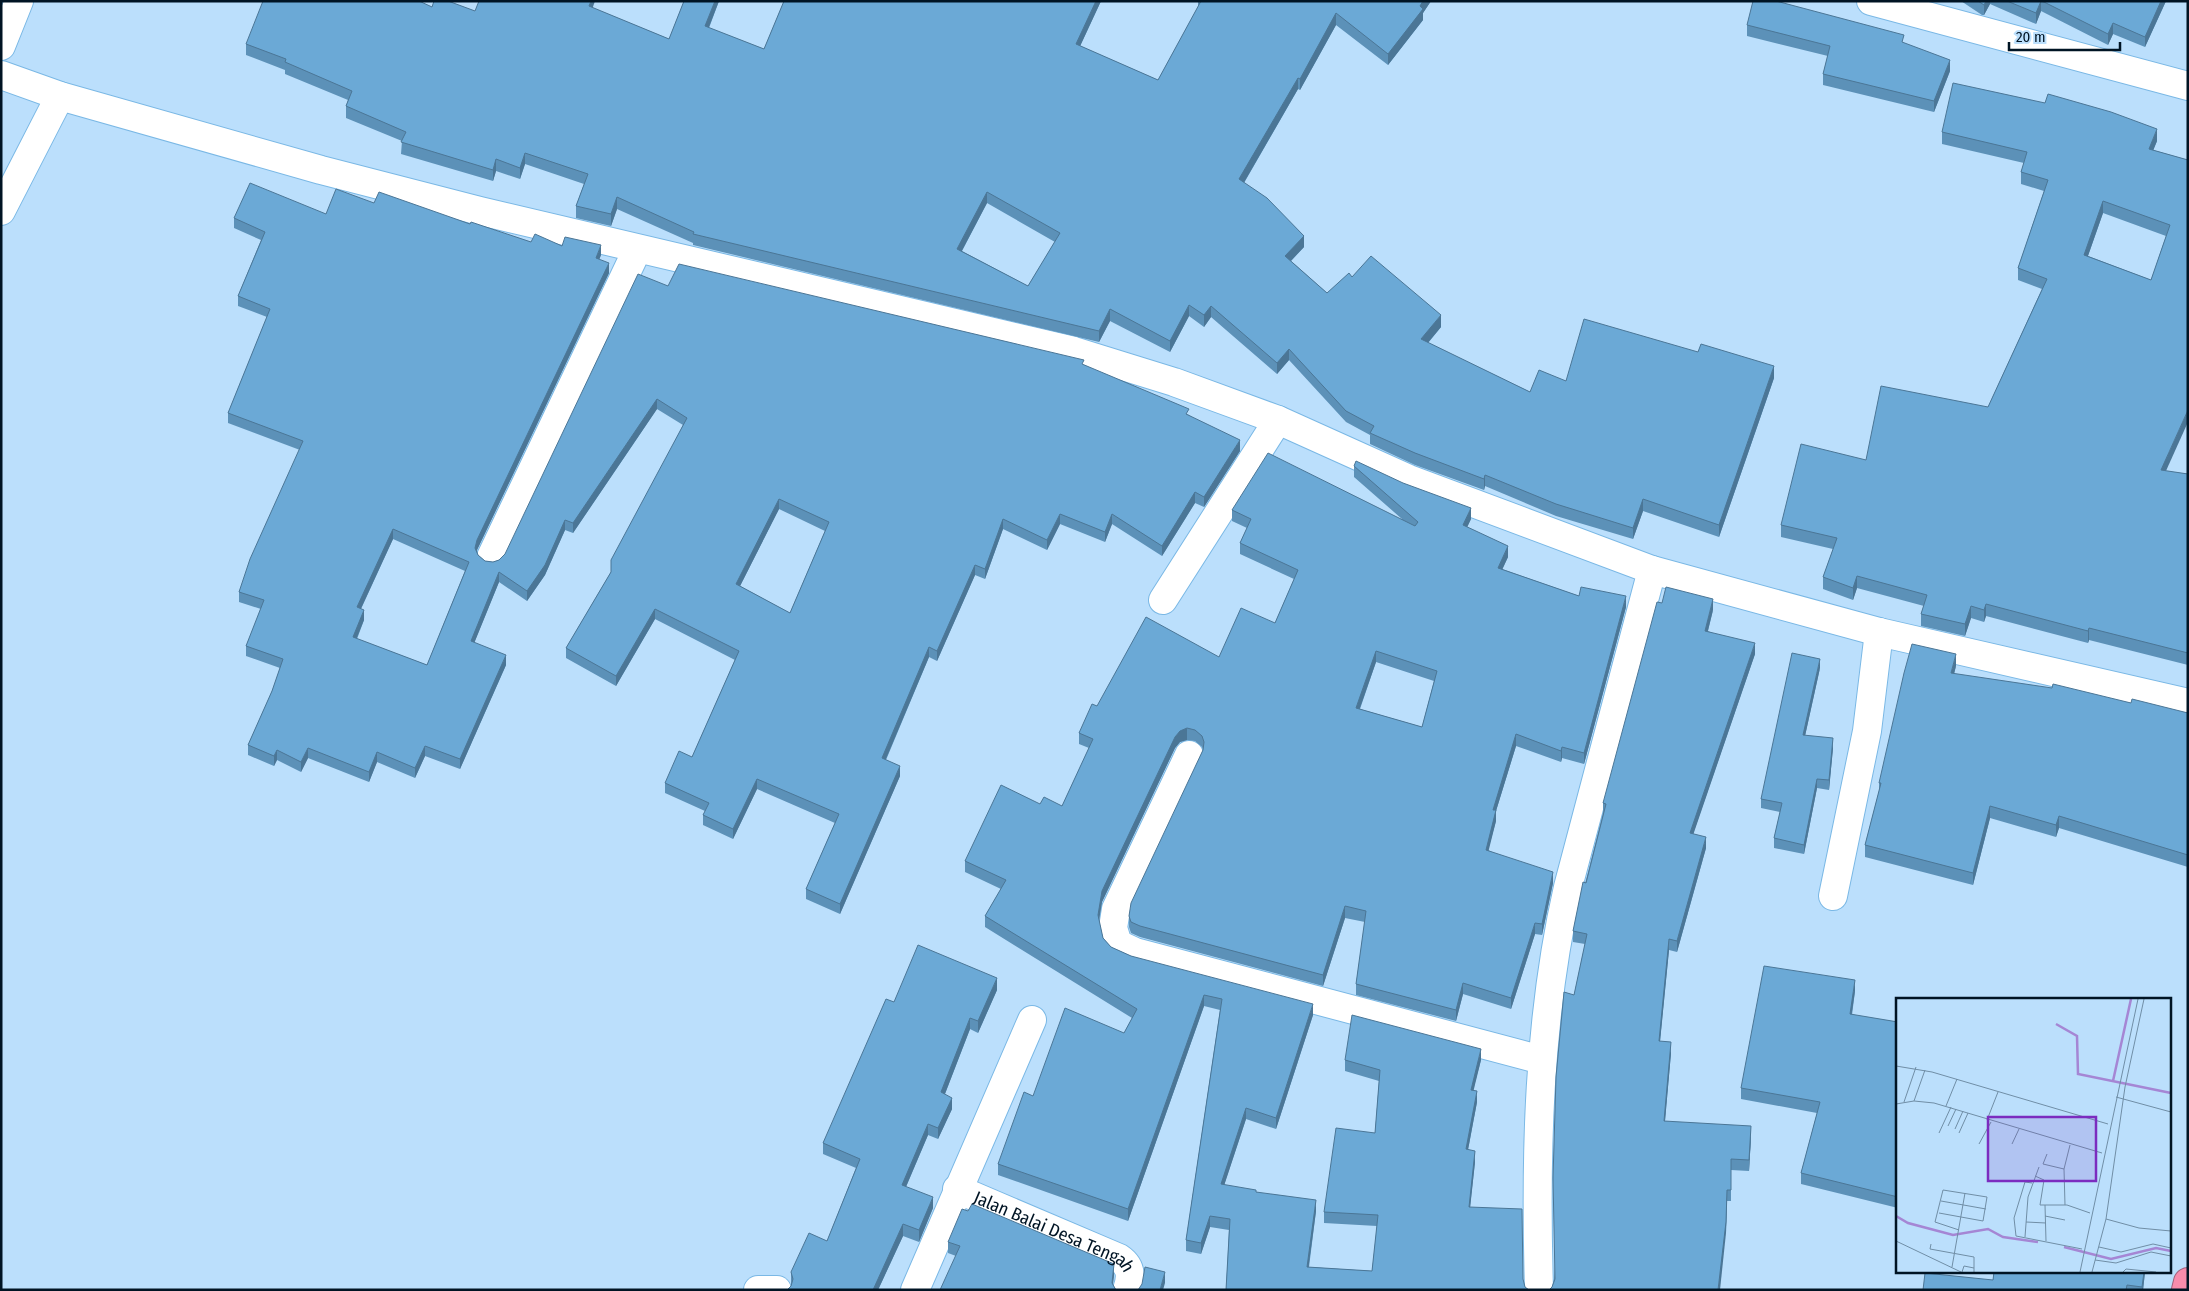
<svg xmlns="http://www.w3.org/2000/svg" width="2189" height="1291" viewBox="0 0 2189 1291" font-family="'Fira Sans Condensed',sans-serif">
  <style>
    .lines { fill: none; stroke-linecap: round; stroke-linejoin: round }
    .street-casing { stroke: #7ab8e5; stroke-width: 30 }
    .secondary-casing { stroke: #7ab8e5; stroke-width: 30 }
    .highway-casing { stroke: #a1627c; stroke-width: 30 }
    .street { stroke: #fff; stroke-width: 28 }
    .secondary { stroke: #fff; stroke-width: 28 }
    .highway { stroke: #f88cac; stroke-width: 28 }
    .wall { fill: #5c91b8; fill-rule: evenodd }
    .shaded-wall { fill: #4b7696 }
    .building { fill: #6ba9d6; stroke: #4b7696; fill-rule: evenodd }
    .labels { text-anchor: middle; dominant-baseline: central; stroke-width: 4.5; stroke-linejoin: round; paint-order: stroke }
    .street-label { font-size: 18px; fill: #001424; stroke: #bbdffc }
    .inset-river { fill: none; stroke: #a586d4; stroke-width: 2.5 }
    .inset-road { fill: none; stroke: #708ea6; stroke-width: 1 }
    .view { fill: #7b2cbf; fill-opacity: 0.15; stroke: #7b2cbf; stroke-width: 2.5 }
    .inset-edge { fill: none; stroke: #001424; stroke-width: 2.5 }
  </style>
  <rect width="100%" height="100%" fill="#bbdffc"/>
  <g class="lines">
    <g class="street-casing">
      <g id="street">
        <polyline points="1,46 19,1"/>
        <polyline points="1,75 60,96 321,170 480,211 1074,351 1174,382 1278,420 1409,479 1652,570 1879,632 2188,703"/>
        <polyline points="1,211 60,96"/>
        <polyline points="491,557 637,250"/>
        <polyline points="1163,600 1278,420"/>
        <polyline points="1189,755 1116,909 1113,928 1118,944 1135,952 1542,1060"/>
        <polyline points="1833,896 1867,731 1879,632"/>
        <path id="s1" d="M957 1189 1119 1258C1131 1266 1132 1276 1127 1290"/>
        <polyline points="758,1290 777,1290"/>
        <polyline points="915,1290 1032,1020"/>
        <path d="M1539 1290C1535 1155 1538 1019 1568 887L1652 570"/>
      </g>
    </g>
    <g class="secondary-casing">
      <polyline id="secondary" points="1871,1 2188,86"/>
    </g>
    <g class="highway-casing">
      <polyline id="highway" points="2186,1290 2188,1282"/>
    </g>
    <use href="#street" class="street"/>
    <use href="#secondary" class="secondary"/>
    <use href="#highway" class="highway"/>
  </g>
  <g class="wall">
    <path d="M684 1H719L709 28 764 49 784 1H1101L1080 46 1158 80 1198 7V1H1431L1423 13V20L1388 65 1336 25 1300 90 1298 89 1244 183 1304 247 1291 261 1327 293 1352 277 1441 327 1428 343 1530 392 1566 381 1774 378 1719 537 1643 511 1633 539 1556 516 1485 486 1484 490 1415 465 1370 444V435L1346 422 1289 360 1277 374 1211 317 1204 327 1189 316 1170 352 1110 321 1099 342 693 245V243L617 209 611 226 576 218V206L584 184 525 164 520 179 496 171 493 181 401 154 402 141 346 118V106L348 100 285 74V70L246 55V44L432 7 475 11 593 8 669 39ZM987 203 1055 242 1028 286 962 251Z"/>
    <polygon points="1961,1 2166,1 2145,47 2113,34 2108,45 2041,11 2036,24 1990,4 1984,15 1982,15"/>
    <polygon points="1747,25 1904,43 1950,71 1934,112 1823,85 1823,74 1828,56 1747,36"/>
    <path d="M1942 132 2157 141 2153 150 2188 160 2166 471 2188 474V665L2089 640 2088 643 1986 616 1984 622 1971 618 1965 636 1921 626V614L1924 606 1857 588 1853 600 1823 589V577L1833 549 1781 537V525L1866 460 1988 407 2042 289 2018 280V268L2044 191 2021 184V172L2024 163 1942 144ZM2103 213 2166 236 2151 280 2088 256Z"/>
    <path d="M374 203 470 224 531 242 562 246 601 255 599 259 609 273 477 550 478 555 485 561 493 562 499 560 505 554 668 286 1084 365 1189 415 1240 451 1204 507 1195 503 1162 556 1112 524 1105 542 1060 524 1047 550 1003 529 985 579 975 575 937 661 929 657 886 760 900 776 840 914 806 899V889L835 823 757 789 733 839 703 825V815L705 811 665 793V783L692 757 735 660 655 619 616 686 566 658V648L611 572 683 425 657 409 573 533 565 530 545 575 527 601 499 582 474 643 506 665 460 769 425 756 415 778 377 762 369 782 308 758 301 772 277 760 274 766 248 755V745L272 691 280 668 246 656V646L261 609 239 602V592L300 450 228 423V413L267 317 238 306V296L261 240 234 228V218L326 214ZM779 509 825 531 790 613 740 586ZM393 539 465 571 427 665 357 639 364 620 361 609Z"/>
    <path d="M1354 466 1471 519 1467 527 1508 557 1502 569 1579 596 1626 607 1584 764 1562 758 1561 762 1516 746 1496 811V821L1488 850 1553 883 1542 935 1535 934 1511 1009 1463 994 1456 1021 1356 995V984L1365 922 1345 918 1323 986 1140 937 1131 933 1129 927V916L1203 750 1202 747 1195 741 1187 740 1180 742 1175 748 1102 902 1099 920 1103 938 1111 947 1131 956 1313 1015 1276 1129 1246 1119 1224 1185 1256 1192 1316 1211 1309 1267 1372 1271 1377 1226 1324 1223V1212L1375 1133 1379 1081 1345 1071V1060H1481L1473 1090 1477 1102 1468 1150 1475 1162 1470 1207 1523 1279 1226 1290 1229 1230 1210 1227 1201 1254 1186 1251V1240L1220 1010 1204 1006 1128 1221 998 1175V1164L1033 1096 1124 1033 1132 1018 985 927V916L1001 889 965 872V861L1040 804 1062 806 1089 748 1079 744V733L1097 706 1219 657 1275 623 1294 579 1240 554V543L1247 528 1232 521V510L1402 519 1354 477ZM1376 662 1434 681 1422 727 1360 709Z"/>
    <polygon points="1713,610 1708,631 1755,654 1693,834 1706,848 1677,952 1669,950 1660,1041 1671,1053 1665,1121 1751,1137 1749,1171 1731,1170 1731,1201 1727,1201 1726,1233 1552,1287 1554,1279 1574,995 1585,944 1573,942 1573,931 1603,813 1603,803"/>
    <polygon points="1956,666 1954,674 2131,703 2188,713 2188,867 2059,828 2056,837 1990,818 1973,885 1865,857 1865,845 1879,791 1879,783"/>
    <polygon points="1820,668 1805,736 1833,748 1829,790 1817,788 1804,854 1774,848 1774,838 1780,812 1761,808 1761,799"/>
    <polygon points="997,990 978,1033 970,1029 945,1094 952,1109 938,1139 928,1135 906,1187 933,1208 919,1242 903,1236 878,1290 787,1290 791,1286 791,1272 827,1241 856,1168 823,1154 823,1143 894,1002"/>
    <polygon points="1855,991 1852,1015 1898,1022 1898,1208 1801,1184 1801,1173 1817,1113 1741,1099 1741,1088"/>
    <polygon points="948,1242 1114,1275 1113,1285 1115,1289 956,1256 948,1253"/>
    <polygon points="1994,1272 2145,1272 2143,1290 1923,1290 1993,1280"/>
  </g>
  <g class="shaded-wall">
    <polygon points="591,1 595,1 589,18 589,6"/>
    <polygon points="715,1 719,1 705,37 705,26"/>
    <polygon points="1096,1 1101,1 1076,55 1076,44"/>
    <polygon points="1423,1 1431,1 1423,13 1423,20 1388,65 1388,54"/>
    <polygon points="1986,1 1990,1 1990,4 1984,15 1984,5"/>
    <polygon points="2041,1 2041,11 2036,24 2036,13"/>
    <polygon points="2161,1 2166,1 2145,47 2145,37"/>
    <polygon points="1336,13 1336,25 1300,90 1300,79"/>
    <polygon points="2113,23 2113,34 2108,45 2108,34"/>
    <polygon points="1950,60 1950,71 1934,112 1934,101"/>
    <polygon points="1298,78 1298,89 1239,191 1239,179"/>
    <polygon points="2157,129 2157,141 2149,161 2149,149"/>
    <polygon points="525,153 525,164 520,179 520,168"/>
    <polygon points="496,159 496,171 493,181 493,170"/>
    <polygon points="987,192 987,203 957,260 957,249"/>
    <polygon points="617,197 617,209 611,226 611,214"/>
    <polygon points="2103,201 2103,213 2084,267 2084,255"/>
    <polygon points="1304,236 1304,247 1285,267 1285,256"/>
    <polygon points="601,245 601,255 596,268 596,258"/>
    <polygon points="609,263 609,273 477,550 475,558 475,548 477,540"/>
    <polygon points="1189,305 1189,316 1170,352 1170,341"/>
    <polygon points="1211,306 1211,317 1204,327 1204,315"/>
    <polygon points="1110,309 1110,321 1099,342 1099,331"/>
    <polygon points="1441,315 1441,327 1421,351 1421,339"/>
    <polygon points="1289,349 1289,360 1277,374 1277,363"/>
    <polygon points="1774,366 1774,378 1719,537 1719,525"/>
    <polygon points="657,399 657,409 573,533 573,523"/>
    <polygon points="2188,410 2188,422 2161,482 2161,470"/>
    <polygon points="1240,440 1240,451 1204,507 1204,497"/>
    <polygon points="1485,475 1485,486 1484,490 1484,479"/>
    <polygon points="1195,492 1195,503 1162,556 1162,546"/>
    <polygon points="779,499 779,509 736,594 736,584"/>
    <polygon points="1643,499 1643,511 1633,539 1633,528"/>
    <polygon points="1471,508 1471,519 1463,536 1463,525"/>
    <polygon points="1060,514 1060,524 1047,550 1047,540"/>
    <polygon points="1112,514 1112,524 1105,542 1105,532"/>
    <polygon points="1003,519 1003,529 985,579 985,569"/>
    <polygon points="565,520 565,530 545,575 527,601 527,591"/>
    <polygon points="393,529 393,539 357,617 357,607"/>
    <polygon points="1508,546 1508,557 1498,579 1498,568"/>
    <polygon points="975,565 975,575 937,661 937,651"/>
    <polygon points="499,572 499,582 471,651 471,641"/>
    <polygon points="1857,576 1857,588 1853,600 1853,588"/>
    <polygon points="1626,596 1626,607 1584,764 1584,753"/>
    <polygon points="1713,599 1713,610 1705,642 1705,631"/>
    <polygon points="1986,604 1986,616 1984,622 1984,610"/>
    <polygon points="1971,606 1971,618 1965,636 1965,624"/>
    <polygon points="655,609 655,619 616,686 616,676"/>
    <polygon points="364,610 364,620 353,647 353,637"/>
    <polygon points="2089,628 2089,640 2088,643 2088,631"/>
    <polygon points="1755,643 1755,654 1690,844 1690,833"/>
    <polygon points="929,647 929,657 882,768 882,758"/>
    <polygon points="1376,651 1376,662 1356,719 1356,708"/>
    <polygon points="1956,654 1956,666 1951,685 1951,673"/>
    <polygon points="506,655 506,665 460,769 460,759"/>
    <polygon points="1820,659 1820,668 1803,745 1803,735"/>
    <polygon points="1187,728 1187,740 1180,742 1175,748 1102,902 1098,926 1098,915 1102,891 1175,737 1180,731"/>
    <polygon points="1516,734 1516,746 1496,811 1496,821 1486,861 1486,850 1493,810"/>
    <polygon points="1833,738 1833,748 1829,790 1829,780"/>
    <polygon points="425,746 425,756 415,778 415,768"/>
    <polygon points="1562,747 1562,758 1561,762 1561,751"/>
    <polygon points="308,748 308,758 301,772 301,762"/>
    <polygon points="277,750 277,760 274,766 274,756"/>
    <polygon points="377,752 377,762 369,782 369,772"/>
    <polygon points="900,766 900,776 840,914 840,904"/>
    <polygon points="757,779 757,789 733,839 733,829"/>
    <polygon points="1817,779 1817,788 1804,854 1804,845"/>
    <polygon points="1990,806 1990,818 1973,885 1973,873"/>
    <polygon points="2059,816 2059,828 2056,837 2056,825"/>
    <polygon points="1706,837 1706,848 1677,952 1677,941"/>
    <polygon points="1553,872 1553,883 1542,935 1542,924"/>
    <polygon points="1345,906 1345,918 1323,986 1323,975"/>
    <polygon points="1535,923 1535,934 1511,1009 1511,998"/>
    <polygon points="1669,939 1669,950 1659,1052 1659,1041"/>
    <polygon points="997,978 997,990 978,1033 978,1021"/>
    <polygon points="1855,980 1855,991 1850,1025 1850,1014"/>
    <polygon points="1463,983 1463,994 1456,1021 1456,1010"/>
    <polygon points="1204,995 1204,1006 1128,1221 1128,1209"/>
    <polygon points="1313,1004 1313,1015 1276,1129 1276,1118"/>
    <polygon points="970,1018 970,1029 941,1104 941,1092"/>
    <polygon points="1671,1042 1671,1053 1664,1132 1664,1121"/>
    <polygon points="1481,1049 1481,1060 1471,1101 1471,1090"/>
    <polygon points="1477,1091 1477,1102 1466,1160 1466,1149"/>
    <polygon points="952,1098 952,1109 938,1139 938,1128"/>
    <polygon points="1246,1108 1246,1119 1221,1195 1221,1184"/>
    <polygon points="928,1124 928,1135 902,1196 902,1185"/>
    <polygon points="1751,1126 1751,1137 1749,1171 1749,1160"/>
    <polygon points="1475,1151 1475,1162 1469,1218 1469,1207"/>
    <polygon points="1727,1190 1726,1233 1720,1290 1718,1290"/>
    <polygon points="933,1197 933,1208 919,1242 919,1230"/>
    <polygon points="1316,1200 1316,1211 1307,1278 1307,1267"/>
    <polygon points="1210,1216 1210,1227 1201,1254 1201,1243"/>
    <polygon points="903,1224 903,1236 878,1290 873,1290"/>
    <polygon points="1114,1264 1114,1275 1112,1290 1112,1283"/>
    <polygon points="1165,1272 1165,1283 1163,1290 1160,1290"/>
    <polygon points="2144,1272 2145,1272 2143,1290 2142,1290"/>
  </g>
  <g class="building">
    <path d="M263 1H419L432 7 434 1H448L475 11 479 1H591L589 6 669 39 684 1H715L705 26 764 49 784 1H1096L1076 44 1158 80 1201 1H1423L1420 6 1423 9 1388 54 1336 13 1300 79 1298 78 1239 179 1267 198 1304 236 1285 256 1327 293 1349 273 1352 277 1371 256 1441 315 1421 339 1530 392 1539 370 1566 381 1584 319 1698 352 1701 344 1774 366 1719 525 1643 499 1633 528 1556 504 1485 475 1484 479 1415 453 1370 433 1374 426 1346 411 1289 349 1277 363 1211 306 1204 315 1189 305 1170 341 1110 309 1099 331 693 234 694 232 617 197 611 214 576 206 588 174 525 153 520 168 496 159 493 170 401 142 406 132 346 106 352 91 285 62 286 59 246 44ZM987 192 1060 233 1028 286 957 249Z"/>
    <polygon points="1753,1 1776,1 1904,35 1902,42 1950,60 1934,101 1823,74 1830,46 1747,25"/>
    <polygon points="1978,1 1986,1 1984,5"/>
    <polygon points="2007,1 2041,1 2036,13"/>
    <polygon points="2042,1 2161,1 2145,37 2113,23 2108,34"/>
    <path d="M1953 83 2045 103 2048 94 2111 112 2157 129 2149 149 2188 160V410L2161 470 2188 474V653L2089 628 2088 631 1986 604 1984 610 1971 606 1965 624 1921 614 1927 595 1857 576 1853 588 1823 577 1837 538 1781 525 1801 444 1866 460 1881 386 1988 407 2047 279 2018 268 2048 180 2021 172 2027 152 1942 132ZM2103 201 2170 225 2151 280 2084 255Z"/>
    <path d="M250 183 326 214 336 189 374 203 379 192 470 224 471 222 531 242 535 234 562 246 565 237 601 245 596 258 609 263 477 540 475 548 478 555 485 561 493 562 499 560 505 554 638 274 668 286 679 264 1084 360 1082 364 1189 409 1186 414 1240 440 1204 497 1195 492 1162 546 1112 514 1105 532 1060 514 1047 540 1003 519 985 569 975 565 937 651 929 647 882 758 900 766 840 904 806 889 839 814 757 779 733 829 703 815 709 803 665 783 679 751 692 757 739 651 655 609 616 676 566 648 611 572V560L687 418 657 399 573 523 565 520 545 565 527 591 499 572 471 641 506 655 460 759 425 746 415 768 377 752 369 772 308 748 301 762 277 750 274 756 248 745 272 691 283 659 246 646 264 600 239 592 250 559 303 441 228 413 270 309 238 296 265 232 234 218ZM779 499 829 522 790 613 736 584ZM393 529 469 562 427 665 353 637 364 610 357 607Z"/>
    <path d="M1268 453 1415 526 1418 522 1354 466 1356 461 1403 483 1471 508 1463 525 1508 546 1498 568 1579 596 1581 587 1626 596 1584 753 1562 747 1561 751 1516 734 1493 810H1496L1486 850 1553 872 1542 924 1535 923 1511 998 1463 983 1456 1010 1356 984 1366 911 1345 906 1323 975 1140 926 1131 922 1129 916 1131 903 1203 750 1204 742 1202 736 1195 730 1187 728 1180 731 1175 737 1102 891 1098 915 1103 938 1111 947 1131 956 1313 1004 1276 1118 1246 1108 1221 1184 1256 1190V1192L1316 1200 1307 1267 1372 1271 1378 1215 1324 1212 1336 1128 1375 1133 1380 1070 1345 1060 1352 1015 1481 1049 1471 1090 1477 1091 1466 1149 1475 1151 1469 1207 1522 1209 1523 1279 1525 1287 1529 1290H1226L1230 1219 1210 1216 1201 1243 1186 1240 1222 999 1204 995 1128 1209 998 1164 1024 1092 1033 1096 1065 1008 1124 1033 1137 1009 985 916 1006 880 965 861 1001 785 1040 804 1044 797 1062 806 1093 739 1079 733 1092 704 1097 706 1146 617 1219 657 1241 608 1275 623 1298 570 1240 543 1251 519 1232 510ZM1376 651 1437 671 1422 727 1356 708Z"/>
    <polygon points="1666,587 1713,599 1705,631 1755,643 1690,833 1706,837 1677,941 1669,939 1659,1041 1671,1042 1664,1121 1751,1126 1749,1160 1731,1159 1731,1190 1727,1190 1726,1222 1718,1290 1549,1290 1552,1287 1555,1279 1553,1178 1556,1077 1564,992 1574,995 1587,934 1573,931 1583,882 1586,883 1606,804 1603,803 1657,602 1662,603"/>
    <polygon points="1912,644 1956,654 1951,673 2052,688 2053,684 2131,703 2132,699 2188,713 2188,855 2059,816 2056,825 1990,806 1973,873 1865,845 1881,783 1879,783 1904,673"/>
    <polygon points="1792,653 1820,659 1803,735 1833,738 1829,780 1817,779 1804,845 1774,838 1782,803 1761,799"/>
    <polygon points="918,945 997,978 978,1021 970,1018 941,1092 952,1098 938,1128 928,1124 902,1185 933,1197 919,1230 903,1224 873,1290 787,1290 791,1286 793,1279 791,1272 809,1233 827,1241 860,1159 823,1143 886,999 894,1002"/>
    <polygon points="1764,966 1855,980 1850,1014 1898,1022 1898,1197 1801,1173 1820,1102 1741,1088"/>
    <polygon points="972,1204 1114,1264 1112,1283 1116,1290 940,1290 960,1246 948,1242 962,1209 968,1211"/>
    <polygon points="1145,1267 1165,1272 1160,1290 1138,1290 1142,1284"/>
    <polygon points="1994,1272 2144,1272 2142,1287 2127,1285 2126,1290 1923,1290 1925,1273 1993,1280"/>
  </g>
  <g class="labels">
    <g class="street-label">
      <text stroke="none"><textPath href="#s1" startOffset="106">Jalan Balai Desa Tengah</textPath></text>
    </g>
  </g>
  <g transform="translate(1896 998)">
    <rect width="275" height="275" fill="#bbdffc"/>
    <path class="inset-river" d="M160 26 181 38 182 76 275 95M217 83 235 1M0 218 12 225 57 237 92 231 107 239 142 244M168 249 215 261 260 250 275 253"/>
    <path class="inset-road" d="M0 68 36 74 212 126M220 99 275 114M18 103 29 72M8 104 20 69M0 106 18 103 38 105 206 155M50 108 61 81M91 122 102 94M52 128 60 111M59 131 67 113M43 135 55 109M63 135 72 115M83 146 95 124M116 146 123 131M151 156 147 166 168 171M139 178 148 182 144 207H171L194 215M136 185 129 184 118 220 120 238 186 251M45 203 90 211M149 207 150 243M169 207 168 171 174 147M43 215 87 223 91 199 47 192 39 224 63 232M149 218 169 222M210 221 229 89 248 1M130 224 150 225M129 239 132 199 143 169M0 243 65 274M35 246 34 251 78 259V274M203 249 225 254 257 246 275 250M199 262 220 265 255 254 275 258M56 269 69 195M66 274 68 268 78 270M184 274 242 1M196 274 210 221 243 230 275 233M227 274 230 271 260 274"/>
    <path class="view" d="M92 119H200V183H92Z"/>
    <rect width="275" height="275" class="inset-edge"/>
  </g>
  <rect width="2189" height="1291" fill="none" stroke="#001424" stroke-width="5"/>
  <path d="M2009 42v8h111v-8" fill="none" stroke="#001424" stroke-width="2.5"/>
  <text x="2016" y="42" font-size="15" fill="#001424" stroke="#bbdffc" stroke-width="4" paint-order="stroke">20 m</text>
</svg>
